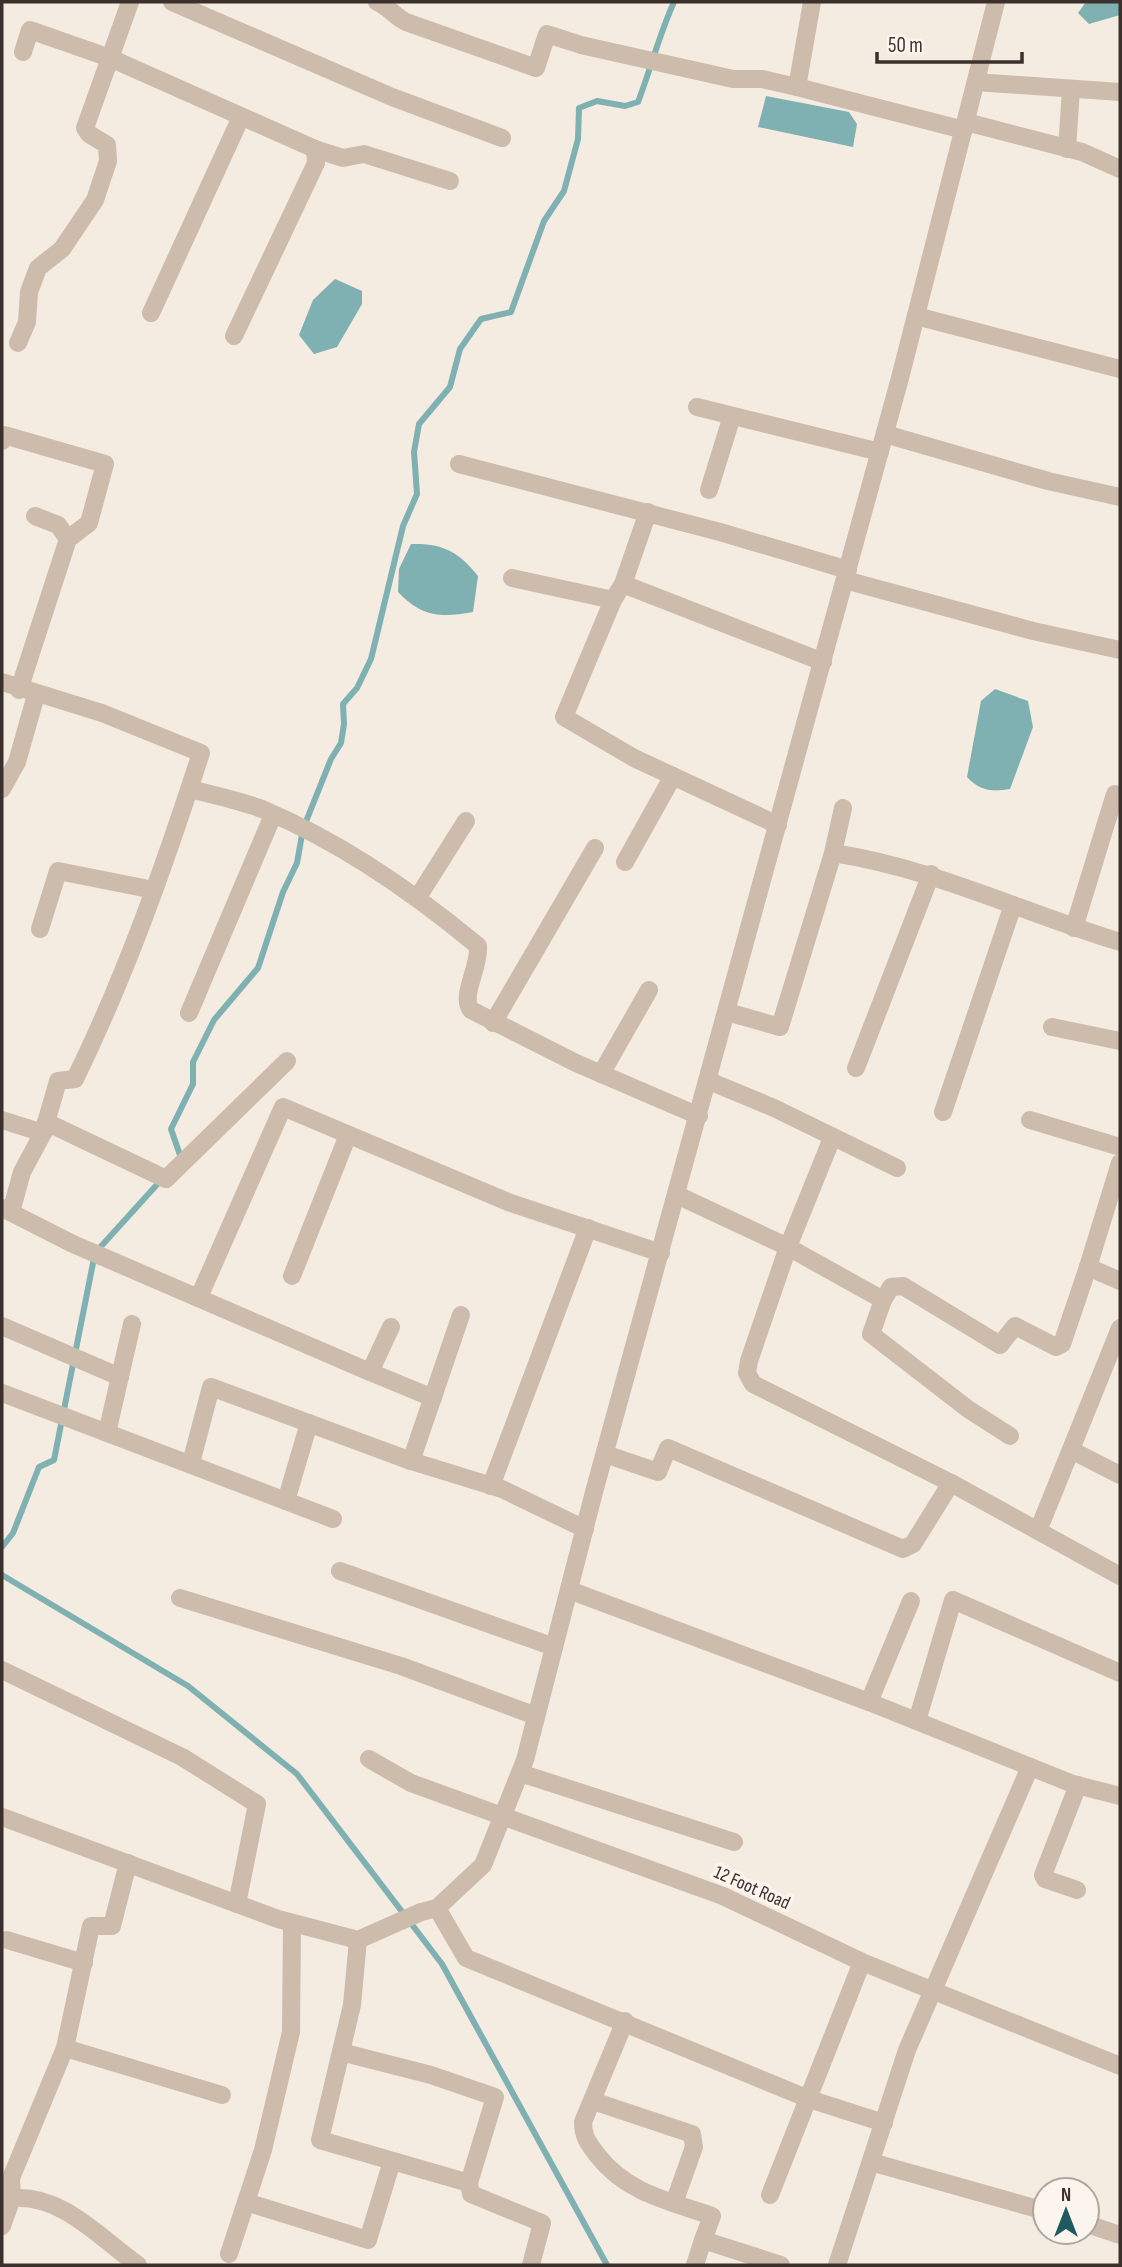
<svg xmlns="http://www.w3.org/2000/svg" width="1122" height="2267" viewBox="0 0 1122 2267" font-family="'Sofia Sans Condensed',sans-serif">
  <style>
    .water { fill: #7fb0b2 }
    .lines { fill: none; stroke-linecap: round; stroke-linejoin: round }
    .stream { stroke: #7fb0b2; stroke-width: 6 }
    .minor { stroke: #cdbbac; stroke-width: 18 }
    .tertiary { stroke: #cdbbac; stroke-width: 18 }
    .labels { text-anchor: middle; dominant-baseline: central; stroke-width: 7; stroke-linejoin: round; paint-order: stroke }
    .street-label { font-size: 19px; fill: #3b302b; stroke: #fbf5ee }
  </style>
  <rect width="100%" height="100%" fill="#f4ebe1"/>
  <g class="water">
    <polygon points="1086,2 1120,2 1120,15 1089,24 1078,13"/>
    <polygon points="766,96 849,112 857,124 853,147 758,127"/>
    <polygon points="335,279 362,291 362,304 337,347 314,354 299,335 313,300"/>
    <path d="M411 544C443 543 459 552 478 576L473 612C440 618 422 617 398 592L399 569Z"/>
    <path d="M995 689 1028 701 1033 727 1010 789C992 792 980 791 967 777L981 701Z"/>
  </g>
  <g class="lines">
    <g class="stream">
      <path d="M181 1158 171 1129 193 1084V1062L214 1020 258 968 283 892 297 863 303 829 331 759 341 743 344 724 343 704 357 688 371 659 403 526 417 494 414 452 419 424 450 387 460 349 481 319 511 312 544 221 564 191 578 139 579 108 597 101 625 106 638 102C651 68 659 35 674 2"/>
      <polyline points="2,1547 13,1533 39,1467 54,1460 95,1253 162,1179"/>
      <polyline points="2,1575 188,1686 297,1774 442,1964 607,2265"/>
    </g>
    <g class="minor">
      <polyline points="172,2 392,97 502,138"/>
      <path d="M377 2C389 7 394 16 406 22L536 68 547 34 581 45 733 79H762L797 87 964 130"/>
      <polyline points="23,52 30,30 110,58 315,149 316,163 234,336"/>
      <polyline points="976,82 1120,92"/>
      <polyline points="797,87 812,2"/>
      <polyline points="966,122 1082,152 1120,169"/>
      <polyline points="315,149 343,158 364,154 450,181"/>
      <polyline points="1067,149 1071,90"/>
      <polyline points="151,313 241,117"/>
      <polyline points="916,316 1120,369"/>
      <polyline points="18,343 27,322 29,292 38,268 62,249 95,200 108,161 107,145 89,134 85,128 130,2"/>
      <polyline points="697,407 880,452"/>
      <polyline points="885,434 1048,481 1120,497"/>
      <polyline points="2,441 4,435 105,464 89,523 68,539 19,690"/>
      <polyline points="459,464 720,532 848,570"/>
      <polyline points="709,490 732,416"/>
      <polyline points="35,516 58,525 68,539"/>
      <polyline points="512,578 613,600 623,584 823,662"/>
      <polyline points="845,580 1033,631 1120,650"/>
      <polyline points="623,584 648,512"/>
      <polyline points="613,600 564,717 634,758 778,825"/>
      <path d="M2 682 102 713 201 753C165 864 126 975 75 1079L58 1081 43 1133 22 1172 11 1212"/>
      <polyline points="2,789 17,762 36,695"/>
      <path d="M190 789C213 795 239 800 262 809 341 842 413 892 478 946 480 967 460 996 471 1010L576 1063 699 1116"/>
      <path d="M833 853C933 868 1024 913 1120 942"/>
      <polyline points="625,862 673,776"/>
      <polyline points="418,897 466,821"/>
      <polyline points="1074,928 1115,794 1120,796"/>
      <polyline points="40,929 58,871 154,890"/>
      <polyline points="727,1012 780,1027 833,853 843,808"/>
      <polyline points="189,1013 273,815"/>
      <polyline points="493,1023 595,848"/>
      <polyline points="1052,1027 1120,1041"/>
      <polyline points="856,1068 931,874"/>
      <polyline points="601,1074 649,990"/>
      <polyline points="709,1081 774,1108 897,1168"/>
      <polyline points="943,1112 1013,905"/>
      <polyline points="2,1120 43,1133"/>
      <polyline points="1030,1120 1120,1147"/>
      <polyline points="46,1122 166,1179 287,1061"/>
      <polyline points="832,1138 788,1247 749,1361 747,1373 753,1384 951,1483 1120,1576"/>
      <polyline points="1120,1163 1088,1267 1120,1281"/>
      <polyline points="677,1195 788,1247 883,1300 891,1287 903,1286 1000,1345 1015,1326 1056,1347 1062,1344 1088,1267"/>
      <polyline points="2,1208 73,1244 370,1372 391,1327"/>
      <polyline points="292,1276 348,1135"/>
      <polyline points="199,1297 283,1107 508,1202 661,1253"/>
      <polyline points="883,1300 871,1334 968,1409 1010,1436"/>
      <polyline points="2,1326 120,1377"/>
      <polyline points="370,1372 433,1398"/>
      <polyline points="2,1393 333,1519"/>
      <polyline points="107,1433 132,1324"/>
      <polyline points="1071,1450 1120,1475"/>
      <polyline points="605,1454 658,1472 668,1448 903,1549 913,1544 951,1483"/>
      <polyline points="411,1461 461,1315"/>
      <polyline points="191,1463 211,1387 411,1461 502,1489 585,1529"/>
      <polyline points="491,1486 588,1228"/>
      <polyline points="286,1501 309,1423"/>
      <polyline points="1038,1531 1120,1328"/>
      <polyline points="340,1571 554,1647"/>
      <polyline points="569,1590 869,1702 1073,1784 1120,1796"/>
      <polyline points="180,1598 401,1666 536,1716"/>
      <polyline points="2,1670 182,1757 257,1804 237,1904"/>
      <polyline points="869,1702 911,1601"/>
      <polyline points="917,1721 953,1600 1120,1673"/>
      <polyline points="369,1759 411,1783 723,1896 862,1962 1120,2066"/>
      <polyline points="520,1773 734,1842"/>
      <polyline points="1077,1890 1045,1879 1043,1875 1078,1785"/>
      <polyline points="437,1908 466,1958 809,2099 884,2123"/>
      <polyline points="7,1940 84,1963"/>
      <polyline points="358,1940 352,2005 320,2140 469,2183"/>
      <path d="M625 2021 583 2122C583 2138 589 2144 598 2156 627 2193 669 2201 712 2216L703 2240 781 2265"/>
      <polyline points="65,2048 222,2095"/>
      <polyline points="341,2052 431,2075 495,2097 469,2183 471,2194 542,2223 531,2265"/>
      <polyline points="593,2101 692,2134 694,2147 674,2203"/>
      <polyline points="871,2162 1045,2211"/>
      <polyline points="770,2195 862,1962"/>
      <path d="M12 2198C62 2194 100 2238 138 2265"/>
      <polyline points="246,2202 368,2240 392,2161"/>
      <polyline points="1087,2224 1120,2235"/>
      <polyline points="2,2226 12,2198 11,2178 65,2048 91,1926 112,1926 128,1863"/>
      <polyline points="229,2254 263,2150 291,2032 292,1923"/>
      <polyline points="695,2265 703,2240"/>
      <polyline points="837,2265 907,2050 1030,1767"/>
    </g>
    <polyline class="tertiary" points="2,1817 278,1919 358,1940 421,1912 437,1908 483,1865 525,1760 594,1492 900,378 996,2"/>
  </g>
  <g class="labels">
    <g class="street-label">
      <text transform="translate(752 1888) rotate(24)">12 Foot Road</text>
    </g>
  </g>
  <rect width="1122" height="2267" fill="none" stroke="#3b302b" stroke-width="7"/>
  <g transform="translate(1066 2211)"><circle r="33" fill="#fbf5ee" stroke="#aea6a0" stroke-width="2"/>
  <path d="M0-5L12 26L0 18L-12 26Z" fill="#1f5a5e"/>
  <text y="-10" font-size="19" font-weight="bold" text-anchor="middle" fill="#3b302b">N</text>
  </g>
  <path d="M877 52v10h145v-10" fill="none" stroke="#3b302b" stroke-width="3.5"/>
  <text x="888" y="52" font-size="21" fill="#3b302b" stroke="#fbf5ee" stroke-width="5" paint-order="stroke">50 m</text>
</svg>
